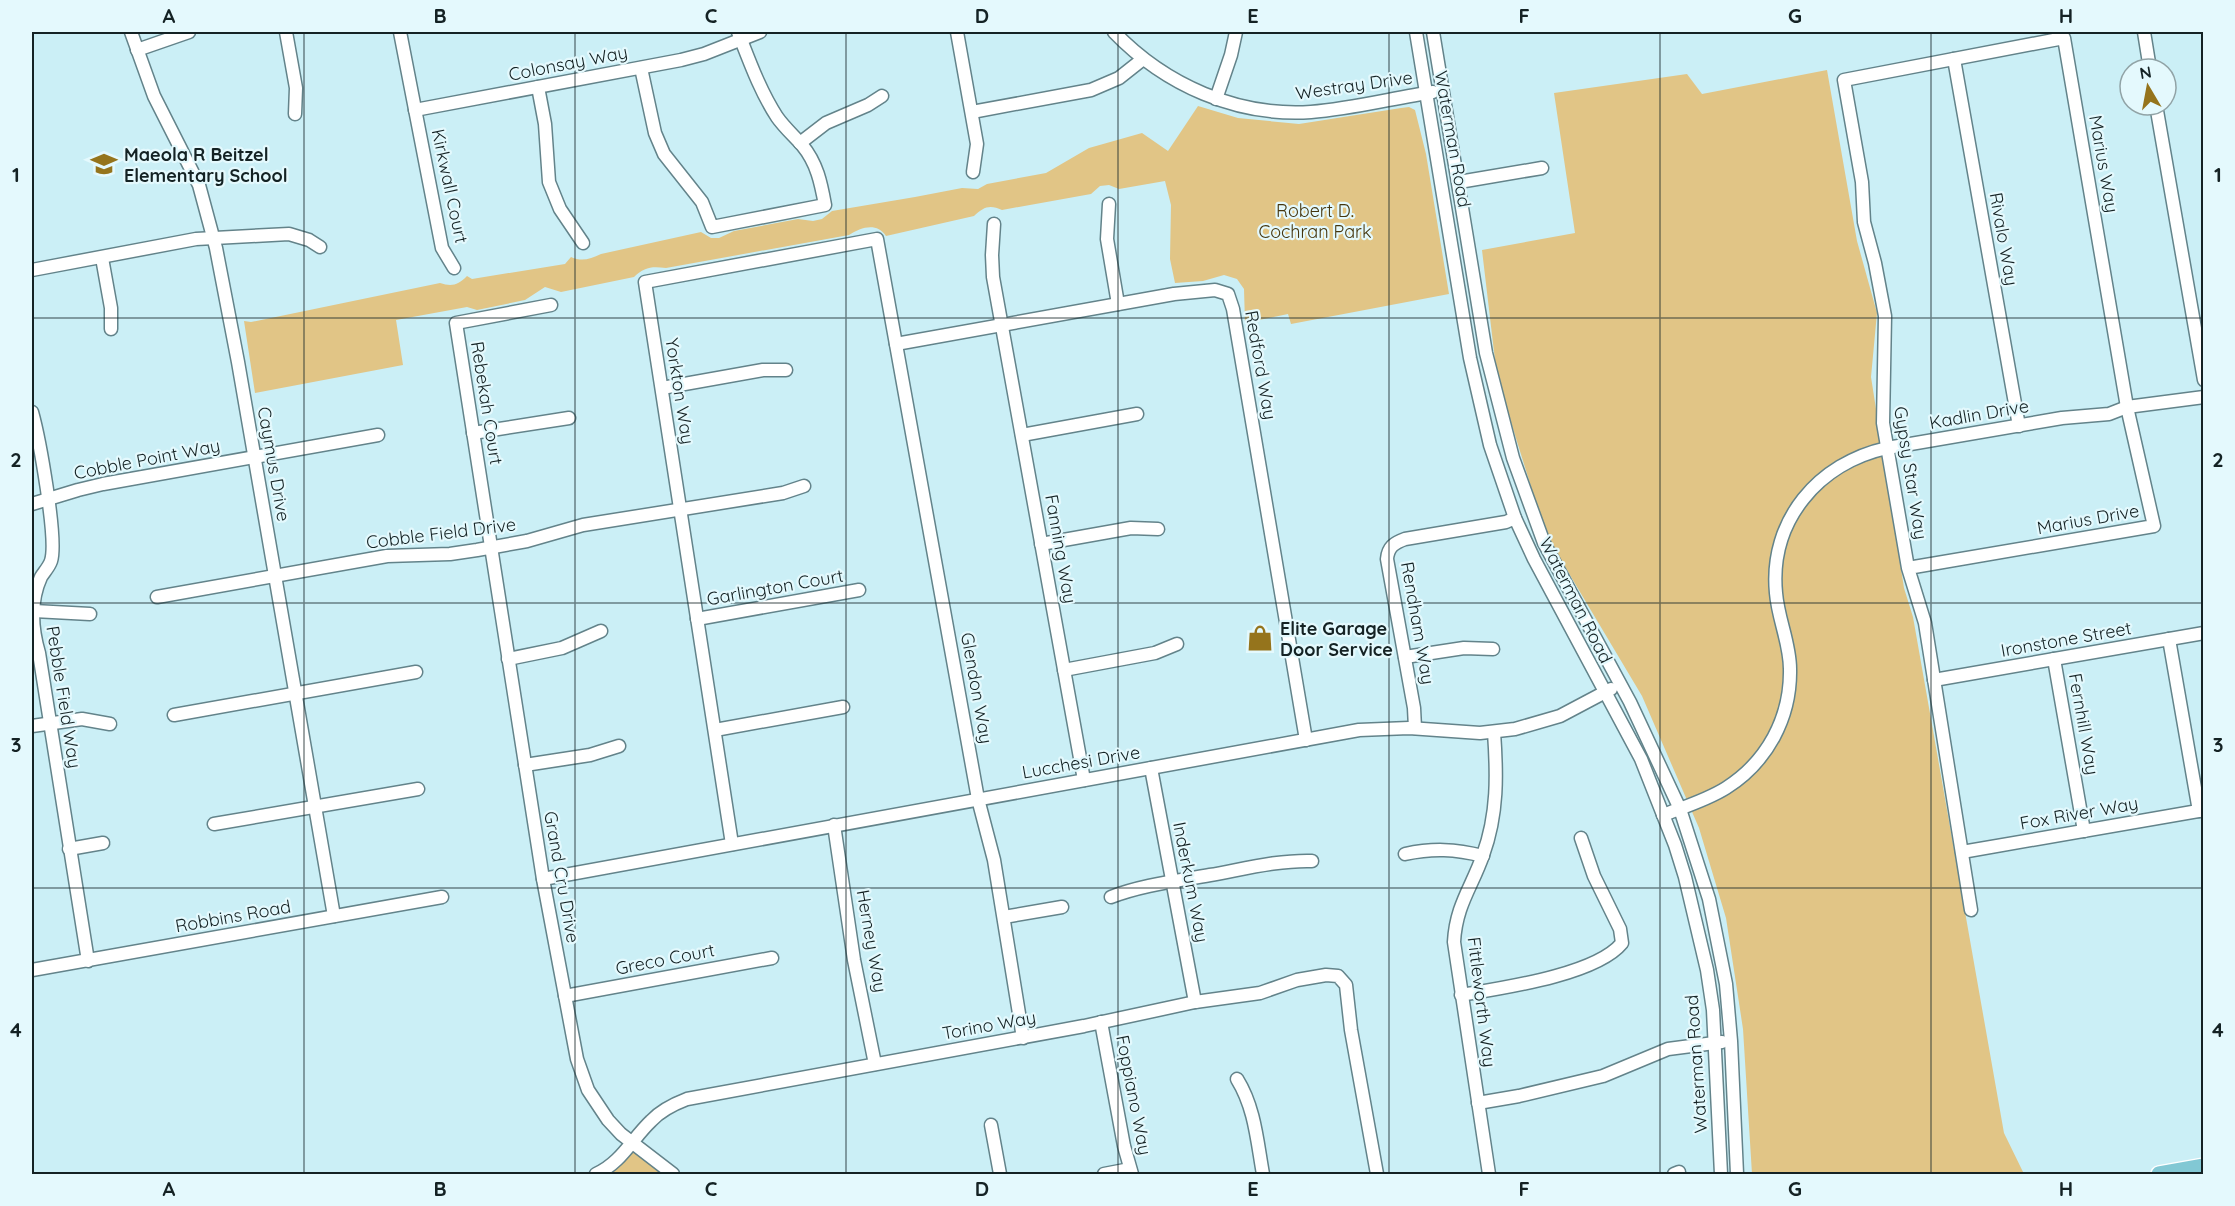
<svg xmlns="http://www.w3.org/2000/svg" width="2235" height="1206" viewBox="0 0 2235 1206" font-family="Quicksand,sans-serif">
  <style>
    .green { fill: #e1c586 }
    .lines { fill: none; stroke-linecap: round; stroke-linejoin: round }
    .minor-casing { stroke: #63838a; stroke-width: 15 }
    .major-casing { stroke: #fff; stroke-width: 18 }
    .minor { stroke: #fff; stroke-width: 12 }
    .major { stroke: #82c8d4; stroke-width: 15 }
    .grid { fill: none; stroke: #142224; stroke-width: 1.5; stroke-opacity: 0.55 }
    .labels { text-anchor: middle; dominant-baseline: central; stroke-width: 4.5; stroke-linejoin: round; paint-order: stroke }
    .street-label { font-size: 18px; fill: #142224; stroke: #e4f9fd }
    .poi-label { font-size: 18px; font-weight: bold; fill: #142224; stroke: #e4f9fd; text-anchor: start }
    .park-label { font-size: 18px; fill: #45360e; stroke: #e4f9fd }
    .neatline { fill: none; stroke: #142224; stroke-width: 2 }
    .grid-label { font-size: 20px; text-anchor: middle; font-weight: bold; fill: #142224 }
  </style>
  <rect width="100%" height="100%" fill="#cbeff6"/>
  <g class="green">
    <polygon points="1827,70 1857,241 1877,313 1871,377 1904,588 1913,617 2004,1133 2024,1174 1752,1174 1743,1029 1726,918 1699,828 1642,696 1546,535 1497,377 1482,250 1575,233 1554,93 1687,74 1702,94"/>
    <path d="M1198 106 1238 118 1299 124 1401 108 1409 107 1415 110 1426 154 1449 294 1291 324 1288 314 1245 323 1244 289 1237 279 1224 275 1203 281 1175 283 1170 259 1171 205 1165 181 1119 189 1109 185 1100 186 1091 194 1002 210C990 204 983 207 974 216L886 236C877 222 861 227 849 235L666 268C652 266 644 267 634 277L561 292 545 287 525 300 477 310 467 307 396 320 403 365 255 393 244 321 251 322 440 283C452 287 458 285 467 276L472 279 565 264 571 257C582 262 590 259 601 254L701 232 711 238H719L734 231 798 219 813 221 822 219 832 211 915 197 962 188 978 189 987 184 1046 173 1089 148 1142 133 1168 151Z"/>
    <polygon points="632,1143 673,1174 596,1174"/>
  </g>
  <g class="lines">
    <g class="minor-casing">
      <g id="minor">
        <polyline points="131,32 154,96 199,185 216,248 238,362 334,916"/>
        <polyline points="286,32 296,88 295,114"/>
        <polyline points="400,32 442,248 454,268"/>
        <polyline points="957,32 977,144 973,172"/>
        <path d="M1114 32C1165 85 1237 117 1311 112 1352 109 1393 98 1433 92"/>
        <polyline points="1416,32 1470,358 1490,445 1515,518 1534,559 1641,759 1675,845 1685,877 1707,970 1713,1010 1721,1174"/>
        <polyline points="1433,32 1486,353 1513,458 1544,543 1630,702 1680,809 1709,899 1726,984 1731,1041 1737,1174"/>
        <polyline points="2144,32 2150,69"/>
        <polyline points="137,50 189,32"/>
        <polyline points="1954,59 2019,426"/>
        <path d="M641 68 655 133 664 154 702 202 712 227 825 205C821 183 817 163 802 145 793 135 784 127 777 117 760 91 749 60 738 32"/>
        <polyline points="538,87 545,124 549,182 560,209 583,243"/>
        <polyline points="1216,99 1231,55 1236,32"/>
        <polyline points="2156,105 2204,380"/>
        <polyline points="415,110 681,60 704,54 760,32"/>
        <polyline points="972,112 1091,90 1119,78 1143,59"/>
        <polyline points="800,143 826,123 868,105 882,96"/>
        <polyline points="1459,182 1542,168"/>
        <polyline points="1109,204 1107,239 1118,304"/>
        <polyline points="994,224 992,255 993,277 1084,780"/>
        <polyline points="102,258 111,308 111,329"/>
        <polyline points="32,270 196,239 289,234 309,240 320,247"/>
        <polyline points="551,305 456,323 543,879 577,1059 588,1090 608,1120 621,1134 673,1174"/>
        <polyline points="896,344 1174,294 1215,290 1228,294 1233,309 1306,740"/>
        <polyline points="662,388 763,370 786,370"/>
        <path d="M32 412C39 437 58 540 51 561 49 567 44 572 41 577 30 601 32 629 39 653L88 961"/>
        <polyline points="473,433 569,418"/>
        <polyline points="1022,435 1137,414"/>
        <polyline points="32,504 78,490 103,484 378,435"/>
        <polyline points="1041,544 1131,528 1158,529"/>
        <polyline points="1908,568 2154,526 2127,407 2064,38 1844,80 1862,182 1864,222 1875,263 1885,316 1883,423 1908,568 1925,623 1971,910"/>
        <polyline points="157,597 387,556 450,554 477,550 527,541 583,525 783,493 804,486"/>
        <polyline points="34,611 90,614"/>
        <polyline points="697,619 859,590"/>
        <polyline points="2169,639 2199,811"/>
        <polyline points="1405,657 1464,648 1493,649"/>
        <polyline points="508,659 562,648 601,631"/>
        <polyline points="2054,659 2084,831"/>
        <polyline points="1064,670 1155,653 1177,644"/>
        <polyline points="1934,680 2204,633"/>
        <polyline points="174,715 416,672"/>
        <polyline points="32,726 82,719 110,724"/>
        <path d="M1415 728 1414 708 1387 559C1388 547 1394 543 1405 539L1506 522 1515 518"/>
        <polyline points="715,730 843,707"/>
        <polyline points="525,765 590,755 619,746"/>
        <polyline points="1151,768 1195,1002"/>
        <path d="M1663 815C1684 807 1707 800 1726 788 1767 762 1791 718 1790 669 1790 643 1778 619 1776 593 1769 520 1819 463 1887 448L2062 418 2109 414 2127 407 2204 397"/>
        <polyline points="214,824 418,789"/>
        <polyline points="834,825 854,960 875,1064"/>
        <polyline points="732,844 645,282 877,239 978,799 994,860 1023,1038"/>
        <polyline points="69,849 103,843"/>
        <polyline points="1962,852 2204,810"/>
        <path d="M1405 854C1433 848 1455 849 1483 856"/>
        <polyline points="543,879 1359,730 1409,728 1480,733 1515,729 1560,716 1611,689"/>
        <path d="M1111 897C1142 885 1177 881 1210 875 1244 869 1278 860 1312 861"/>
        <polyline points="1004,917 1062,907"/>
        <polyline points="32,970 442,897"/>
        <path d="M1461 995C1502 988 1596 975 1622 943L1620 929 1594 876 1581 838"/>
        <polyline points="565,996 772,958"/>
        <polyline points="1101,1022 1124,1146 1132,1174"/>
        <path d="M1237 1079C1255 1108 1257 1141 1263 1174"/>
        <polyline points="1478,1103 1519,1096 1603,1076 1668,1049 1722,1042"/>
        <polyline points="991,1125 1000,1174"/>
        <path d="M596 1174C621 1163 632 1139 651 1121 661 1110 674 1104 687 1099L1084 1026 1195 1002 1260 993 1297 980 1326 975 1338 976 1346 985 1351 1030 1377 1174"/>
        <polyline points="1104,1174 1130,1169"/>
        <path d="M1489 1174 1454 942C1456 905 1472 887 1483 855 1498 814 1497 774 1494 732"/>
        <polyline points="1674,1174 1679,1172"/>
      </g>
    </g>
    <g class="major-casing">
      <polyline id="major" points="2159,1174 2204,1166"/>
    </g>
    <use href="#minor" class="minor"/>
    <use href="#major" class="major"/>
  </g>
  <path class="grid" d="M304 32V1174M575 32V1174M846 32V1174M1118 32V1174M1389 32V1174M1660 32V1174M1931 32V1174M32 318H2204M32 603H2204M32 888H2204"/>
  <defs>
    <g id="school-bare" transform="scale(2.07)"><path d="M0-5L7-2L0 1L-7-2ZM-4 1L0 2.5L4 1V4Q0 6-4 4Z" fill="#95741c" stroke="#e4f9fd" stroke-width="2.5" paint-order="stroke"/></g>
    <g id="shop-bare" transform="scale(2.07)"><path d="M-5-2.5h2.3a2.7 3.5 0 0 1 5.4 0H5L5.5 6h-11ZM-1.5-2.5h3a1.5 2.3 0 0 0-3 0Z" fill="#95741c" stroke="#e4f9fd" stroke-width="2.5" paint-order="stroke"/></g>
  </defs>
  <g fill-rule="evenodd">
    <use href="#school-bare" x="104" y="164"/>
    <use href="#shop-bare" x="1260" y="638"/>
  </g>
  <g class="labels">
    <g class="street-label">
      <text transform="translate(568 63) rotate(-11)">Colonsay Way</text>
      <text transform="translate(1354 85) rotate(-8)">Westray Drive</text>
      <text transform="translate(1453 139) rotate(80)">Waterman Road</text>
      <text transform="translate(2104 164) rotate(80)">Marius Way</text>
      <text transform="translate(450 186) rotate(78)">Kirkwall Court</text>
      <text transform="translate(2004 239) rotate(80)">Rivalo Way</text>
      <text transform="translate(1261 365) rotate(80)">Redford Way</text>
      <text transform="translate(680 391) rotate(81)">Yorkton Way</text>
      <text transform="translate(487 403) rotate(81)">Rebekah Court</text>
      <text transform="translate(1979 414) rotate(-10)">Kadlin Drive</text>
      <text transform="translate(147 459) rotate(-11)">Cobble Point Way</text>
      <text transform="translate(274 464) rotate(80)">Caymus Drive</text>
      <text transform="translate(1911 473) rotate(81)">Gypsy Star Way</text>
      <text transform="translate(2088 519) rotate(-10)">Marius Drive</text>
      <text transform="translate(441 533) rotate(-7)">Cobble Field Drive</text>
      <text transform="translate(1061 549) rotate(80)">Fanning Way</text>
      <text transform="translate(775 587) rotate(-10)">Garlington Court</text>
      <text transform="translate(1576 600) rotate(63)">Waterman Road</text>
      <text transform="translate(1418 623) rotate(80)">Rendham Way</text>
      <text transform="translate(2066 639) rotate(-10)">Ironstone Street</text>
      <text transform="translate(977 688) rotate(80)">Glendon Way</text>
      <text transform="translate(64 697) rotate(81)">Pebble Field Way</text>
      <text transform="translate(2084 724) rotate(80)">Fernhill Way</text>
      <text transform="translate(1081 762) rotate(-10)">Lucchesi Drive</text>
      <text transform="translate(2079 813) rotate(-10)">Fox River Way</text>
      <text transform="translate(562 877) rotate(80)">Grand Cru Drive</text>
      <text transform="translate(1191 882) rotate(79)">Inderkum Way</text>
      <text transform="translate(233 916) rotate(-10)">Robbins Road</text>
      <text transform="translate(872 941) rotate(80)">Herney Way</text>
      <text transform="translate(665 959) rotate(-11)">Greco Court</text>
      <text transform="translate(1482 1002) rotate(83)">Fittleworth Way</text>
      <text transform="translate(989 1025) rotate(-10)">Torino Way</text>
      <text transform="translate(1696 1064) rotate(-94)">Waterman Road</text>
      <text transform="translate(1134 1095) rotate(79)">Foppiano Way</text>
    </g>
    <g class="poi-label">
      <text x="124" y="154">Maeola R Beitzel<tspan x="124" dy="21">Elementary School</tspan></text>
      <text x="1280" y="628">Elite Garage<tspan x="1280" dy="21">Door Service</tspan></text>
    </g>
    <g class="park-label">
      <text x="1315" y="210">Robert D.<tspan x="1315" dy="21">Cochran Park</tspan></text>
    </g>
  </g>
  <rect width="2235" height="1206" fill="none" stroke="#e4f9fd" stroke-width="66"/>
  <g transform="translate(2148 87) rotate(350)"><circle r="28" fill="#e4f9fd" stroke="#91a3a6" stroke-width="1.5"/>
  <path d="M0-4.5L10 22L0 15L-10 22Z" fill="#95741c"/>
  <text y="-9" font-size="16" font-weight="bold" text-anchor="middle" fill="#142224">N</text>
  </g>
  <rect x="33" y="33" width="2169" height="1140" class="neatline"/>
  <g class="grid-label">
    <text x="169" y="23">A</text>
    <text x="440" y="23">B</text>
    <text x="711" y="23">C</text>
    <text x="982" y="23">D</text>
    <text x="1253" y="23">E</text>
    <text x="1524" y="23">F</text>
    <text x="1795" y="23">G</text>
    <text x="2066" y="23">H</text>
    <text x="16" y="182">1</text>
    <text x="2218" y="182">1</text>
    <text x="16" y="467">2</text>
    <text x="2218" y="467">2</text>
    <text x="16" y="752">3</text>
    <text x="2218" y="752">3</text>
    <text x="16" y="1037">4</text>
    <text x="2218" y="1037">4</text>
    <text x="169" y="1196">A</text>
    <text x="440" y="1196">B</text>
    <text x="711" y="1196">C</text>
    <text x="982" y="1196">D</text>
    <text x="1253" y="1196">E</text>
    <text x="1524" y="1196">F</text>
    <text x="1795" y="1196">G</text>
    <text x="2066" y="1196">H</text>
  </g>
</svg>
